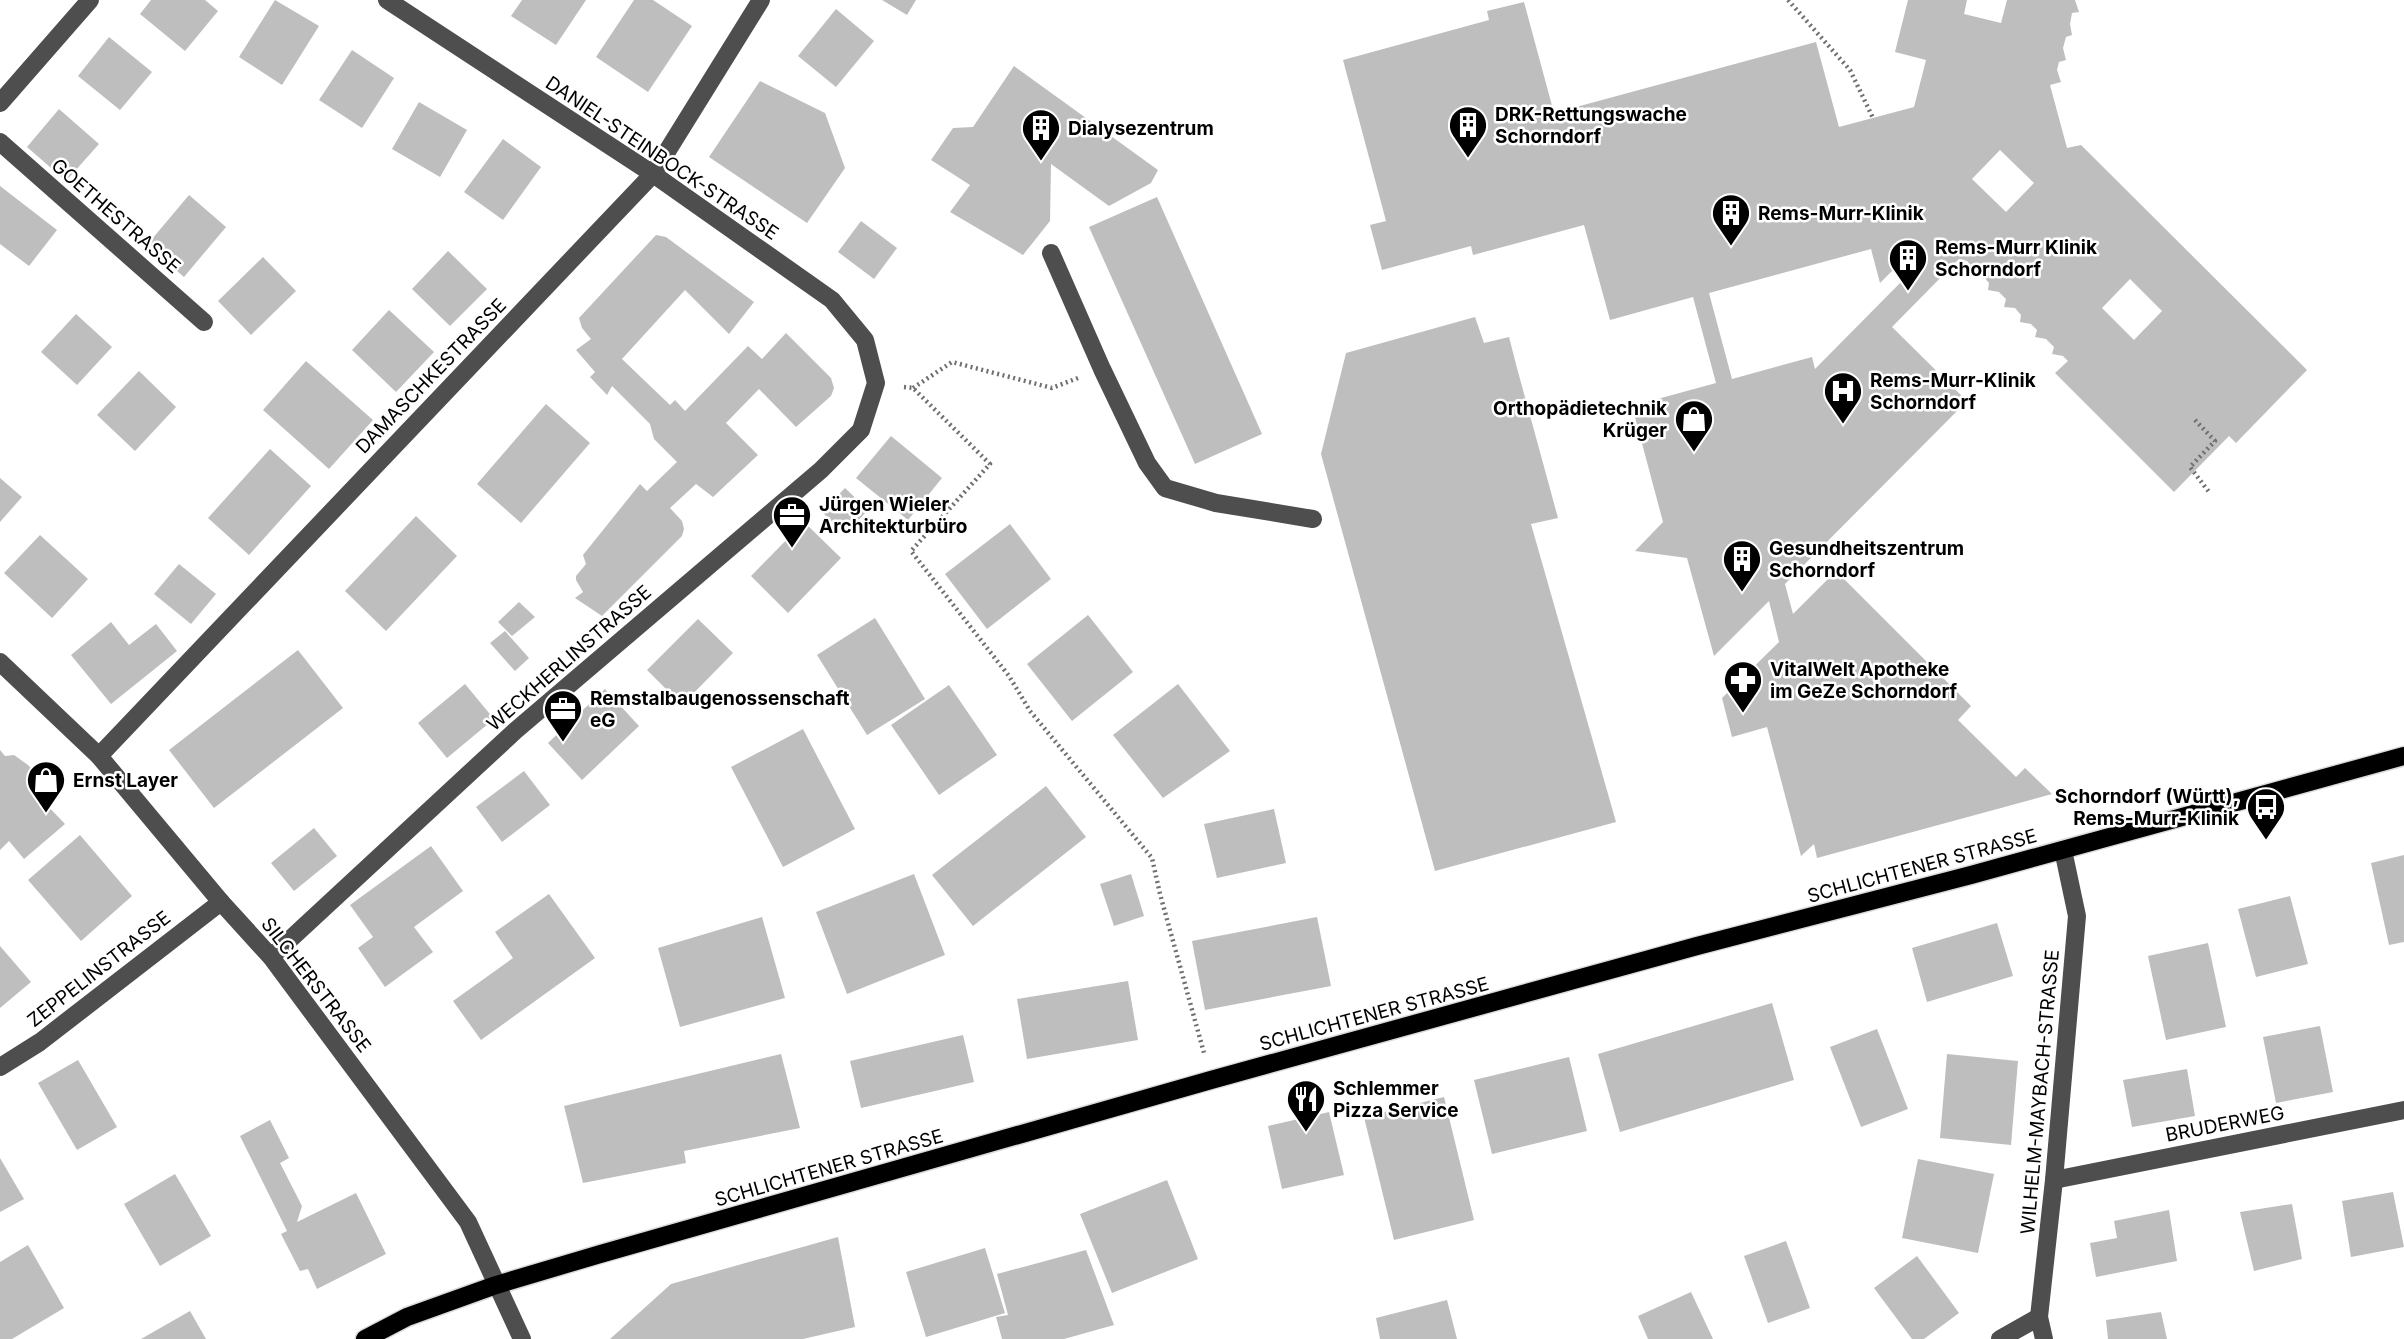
<svg xmlns="http://www.w3.org/2000/svg" width="2404" height="1339" viewBox="0 0 2404 1339" font-family="Inter,sans-serif">
  <style>
    .building { fill: #bebebe; fill-rule: evenodd }
    .lines { fill: none; stroke-linecap: round; stroke-linejoin: round }
    .major-casing { stroke: #dbdbdb; stroke-width: 21 }
    .path { stroke: #707070; stroke-width: 4.5; stroke-dasharray: 2 3.5; stroke-linecap: butt }
    .minor { stroke: #4e4e4e; stroke-width: 18 }
    .major { stroke: #000; stroke-width: 18 }
    .labels { text-anchor: middle; dominant-baseline: central; stroke-width: 5; stroke-linejoin: round; paint-order: stroke }
    .poi-label { font-size: 19px; font-weight: bold; fill: #000; stroke: #fff; text-anchor: start }
    .street-label { font-size: 19px; fill: #000; stroke: #fff }
  </style>
  <rect width="100%" height="100%" fill="#fff"/>
  <g class="building">
    <polygon points="151,0 205,0 218,11 185,51 140,14"/>
    <polygon points="275,0 319,26 282,85 239,57"/>
    <polygon points="522,0 586,0 556,45 511,16"/>
    <polygon points="634,0 653,0 692,26 648,92 596,57"/>
    <polygon points="882,0 916,0 907,15"/>
    <path d="M1908 0H1967L1964 14 2001 23 2007 0H2075L2079 12 2072 13 2070 24 2072 35 2066 37 2063 48 2066 60 2059 62 2057 70 2061 82 2050 85 2067 148 2081 145 2307 370 2236 443 2229 436 2174 492 2055 373 2068 361 2063 356 2052 354 2054 347 2046 339 2035 337 2037 330 2031 324 2020 322 2021 315 2015 308 2004 307 2006 299 1999 292 1988 290 1989 283 1984 277 1973 275 1974 268 1967 261 1959 259 1892 327 1967 401 1785 584 1793 614 1836 571 1971 706 1958 720 2016 777 2025 768 2052 794 1817 858 1814 844 1801 856 1767 727 1732 737 1722 698 1779 642 1769 601 1714 656 1687 558 1635 551 1663 522 1632 406 1716 383 1693 297 1610 320 1584 225 1473 255 1471 246 1382 270 1370 225 1386 221 1343 60 1489 20 1487 11 1524 2 1554 113 1816 42 1839 127 1914 107 1926 60 1895 52ZM2000 150 2034 183 2006 212 1972 179ZM1871 249 1880 283 1897 266 1901 282 1815 369 1812 357 1732 379 1709 293ZM2130 279 2162 311 2134 340 2102 308Z"/>
    <polygon points="836,9 874,41 836,87 798,56"/>
    <polygon points="109,37 152,72 120,110 78,76"/>
    <polygon points="352,50 394,78 362,128 319,100"/>
    <polygon points="1014,66 1158,170 1151,183 1109,206 1051,164 1050,221 1023,255 950,212 970,185 931,160 953,128 973,127"/>
    <polygon points="760,81 825,113 845,168 807,223 709,157"/>
    <polygon points="419,102 467,130 440,177 392,149"/>
    <polygon points="59,109 99,144 66,181 27,147"/>
    <polygon points="503,139 541,167 503,220 464,192"/>
    <polygon points="0,186 57,230 29,266 0,244"/>
    <polygon points="189,195 226,227 184,277 147,245"/>
    <polygon points="1157,197 1262,434 1195,464 1089,227"/>
    <polygon points="861,221 897,248 874,279 838,252"/>
    <polygon points="656,235 666,237 754,302 729,334 685,290 622,359 670,405 675,400 685,411 748,346 762,359 786,333 831,378 834,388 831,396 796,427 759,389 726,423 758,455 713,497 696,484 670,508 682,521 684,529 682,536 602,616 575,598 583,592 576,580 576,576 586,564 583,555 640,484 647,491 677,462 654,439 650,424 612,386 607,395 590,377 595,372 576,350 591,339 582,328 579,318"/>
    <polygon points="448,251 487,289 450,326 412,289"/>
    <polygon points="263,257 296,291 251,335 218,301"/>
    <polygon points="389,310 434,352 396,392 352,350"/>
    <polygon points="76,314 112,347 77,385 41,352"/>
    <polygon points="1475,317 1484,343 1509,337 1517,368 1558,518 1531,524 1616,822 1435,871 1321,454 1346,353"/>
    <polygon points="306,361 373,420 329,469 263,410"/>
    <polygon points="139,371 176,407 135,451 97,415"/>
    <polygon points="546,404 590,443 521,523 477,484"/>
    <polygon points="891,436 942,478 908,520 856,478"/>
    <polygon points="270,449 311,486 249,555 208,518"/>
    <polygon points="0,478 22,497 0,522"/>
    <polygon points="845,488 868,510 845,534 822,512"/>
    <polygon points="416,516 457,556 386,631 345,591"/>
    <polygon points="804,522 841,558 788,613 751,576"/>
    <polygon points="1010,524 1051,579 987,629 945,574"/>
    <polygon points="40,535 88,579 52,618 4,573"/>
    <polygon points="179,564 216,594 191,624 154,594"/>
    <polygon points="519,602 535,617 512,636 498,622"/>
    <polygon points="1088,615 1133,672 1072,721 1027,664"/>
    <polygon points="875,618 925,699 867,735 817,655"/>
    <polygon points="698,619 733,653 682,705 647,670"/>
    <polygon points="111,622 129,645 156,624 177,651 111,704 71,655"/>
    <polygon points="505,631 529,658 515,671 490,643"/>
    <polygon points="298,650 343,708 214,808 169,750"/>
    <polygon points="465,684 494,719 447,758 418,723"/>
    <polygon points="1178,684 1230,751 1163,798 1113,735"/>
    <polygon points="949,685 997,755 939,795 891,725"/>
    <polygon points="605,689 639,726 582,780 548,743"/>
    <polygon points="803,729 855,829 783,867 731,767"/>
    <polygon points="0,750 5,756 14,755 28,765 52,791 43,801 65,824 24,859 9,841 0,850"/>
    <polygon points="524,771 550,805 502,842 476,807"/>
    <polygon points="1046,786 1086,837 973,926 932,875"/>
    <polygon points="1274,809 1286,863 1217,878 1204,824"/>
    <polygon points="314,828 337,856 294,891 271,863"/>
    <polygon points="80,835 132,896 81,941 28,880"/>
    <polygon points="431,846 463,891 414,927 433,952 385,987 358,948 373,937 350,905"/>
    <polygon points="2404,855 2404,942 2389,945 2371,863"/>
    <polygon points="914,874 945,955 847,994 816,912"/>
    <polygon points="1131,874 1144,916 1114,926 1100,884"/>
    <polygon points="549,894 595,958 481,1040 453,1001 513,958 495,932"/>
    <polygon points="2290,896 2308,964 2256,977 2238,909"/>
    <polygon points="762,917 785,998 680,1027 658,948"/>
    <polygon points="1317,917 1331,986 1205,1010 1192,941"/>
    <polygon points="1997,923 2013,976 1927,1002 1912,948"/>
    <polygon points="2208,943 2226,1027 2166,1040 2148,956"/>
    <polygon points="0,946 31,982 0,1008"/>
    <polygon points="1128,981 1138,1040 1027,1059 1017,999"/>
    <polygon points="1772,1003 1794,1080 1620,1132 1598,1054"/>
    <polygon points="2320,1026 2333,1092 2276,1103 2263,1037"/>
    <polygon points="1877,1029 1908,1109 1861,1127 1830,1047"/>
    <polygon points="963,1035 974,1082 861,1108 850,1061"/>
    <polygon points="781,1054 800,1128 684,1151 686,1163 583,1183 564,1106"/>
    <polygon points="1947,1054 2018,1061 2011,1145 1940,1138"/>
    <polygon points="1569,1057 1587,1131 1492,1154 1474,1080"/>
    <polygon points="78,1060 117,1127 77,1150 38,1083"/>
    <polygon points="2187,1069 2195,1116 2132,1127 2123,1080"/>
    <polygon points="1444,1097 1474,1220 1394,1240 1364,1117"/>
    <polygon points="1329,1112 1344,1175 1282,1189 1268,1126"/>
    <polygon points="270,1120 289,1158 280,1163 302,1206 297,1222 356,1193 386,1254 317,1289 308,1269 300,1271 281,1234 287,1231 240,1136"/>
    <polygon points="0,1158 24,1199 0,1212"/>
    <polygon points="1918,1159 1994,1174 1978,1253 1902,1238"/>
    <polygon points="175,1174 211,1236 160,1266 124,1204"/>
    <polygon points="1167,1180 1198,1259 1112,1293 1080,1214"/>
    <polygon points="2393,1192 2404,1247 2351,1257 2342,1201"/>
    <polygon points="2292,1204 2302,1259 2254,1271 2240,1212"/>
    <polygon points="2169,1210 2177,1261 2096,1277 2090,1243 2117,1238 2114,1221"/>
    <polygon points="838,1237 855,1327 803,1339 610,1339 671,1284"/>
    <polygon points="1786,1241 1810,1308 1768,1323 1744,1256"/>
    <polygon points="28,1245 64,1308 12,1339 0,1339 0,1262"/>
    <polygon points="985,1248 1005,1313 926,1337 906,1272"/>
    <polygon points="1086,1250 1114,1325 1064,1339 1002,1339 996,1317 1008,1315 997,1274"/>
    <polygon points="1917,1256 1959,1313 1924,1339 1912,1339 1874,1288"/>
    <polygon points="1691,1292 1713,1339 1648,1339 1638,1316"/>
    <polygon points="1447,1300 1457,1339 1380,1339 1376,1318"/>
    <polygon points="190,1311 206,1339 141,1339"/>
    <polygon points="2161,1312 2167,1339 2108,1339 2106,1320"/>
  </g>
  <g class="lines">
    <g class="major-casing">
      <polyline id="major" points="365,1339 407,1317 496,1285 600,1254 1211,1080 1697,946 1971,875 2404,756"/>
    </g>
    <g class="path">
      <polyline points="1788,0 1850,70 1873,118"/>
      <polyline points="904,387 913,388 990,464 911,551 1009,676 1030,711 1152,858 1160,894 1204,1053"/>
      <polyline points="913,388 952,362 1052,388 1078,378"/>
      <polyline points="2195,420 2215,441 2190,467 2209,492"/>
    </g>
    <g class="minor">
      <polyline points="0,103 90,0"/>
      <polyline points="0,142 204,322"/>
      <polyline points="1051,253 1102,369 1147,463 1165,488 1216,503 1313,519"/>
      <polyline points="0,662 99,756 221,902 271,957 468,1222 522,1339"/>
      <polyline points="99,756 653,174 761,0"/>
      <polyline points="271,957 515,731 821,470 861,430 876,383 865,340 832,300 653,174 387,0"/>
      <polyline points="0,1067 40,1042 221,902"/>
      <polyline points="2054,1180 2404,1110"/>
      <polyline points="2000,1339 2039,1317"/>
      <polyline points="2044,1339 2039,1317 2054,1180 2077,916 2063,850"/>
    </g>
    <use href="#major" class="major"/>
  </g>
  <defs>
    <g id="building-pin" transform="scale(2.0125)"><path d="M0 17L-7.5 6A9.5 9.5 0 1 1 7.5 6Z" fill="#000" stroke="#fff"/><path d="M-4-6H4V6H1V3H-1V6H-4ZM-2.5-4.3h1.7v1.8h-1.7ZM.8-4.3h1.7v1.8H.8ZM-2.5-1h1.7V.8h-1.7ZM.8-1h1.7V.8H.8Z" fill="#fff"/></g>
    <g id="hospital-pin" transform="scale(2.0125)"><path d="M0 17L-7.5 6A9.5 9.5 0 1 1 7.5 6Z" fill="#000" stroke="#fff"/><path d="M-5-5h3v3.5h4V-5h3V5h-3V1.5h-4V5h-3Z" fill="#fff"/></g>
    <g id="shop-pin" transform="scale(2.0125)"><path d="M0 17L-7.5 6A9.5 9.5 0 1 1 7.5 6Z" fill="#000" stroke="#fff"/><path d="M-5-2.5h2.3a2.7 3.5 0 0 1 5.4 0H5L5.5 6h-11ZM-1.5-2.5h3a1.5 2.3 0 0 0-3 0Z" fill="#fff"/></g>
    <g id="office-pin" transform="scale(2.0125)"><path d="M0 17L-7.5 6A9.5 9.5 0 1 1 7.5 6Z" fill="#000" stroke="#fff"/><path d="M-6-3h4V-5.5h4V-3h4V5H-6ZM-1-4.5V-3h2v-1.5ZM-6 0V1H6V0Z" fill="#fff"/></g>
    <g id="pharmacy-pin" transform="scale(2.0125)"><path d="M0 17L-7.5 6A9.5 9.5 0 1 1 7.5 6Z" fill="#000" stroke="#fff"/><path d="M-2-6h4v4h4v4h-4v4h-4v-4h-4v-4h4Z" fill="#fff"/></g>
    <g id="bus-pin" transform="scale(2.0125)"><path d="M0 17L-7.5 6A9.5 9.5 0 1 1 7.5 6Z" fill="#000" stroke="#fff"/><path d="M-5-6H5V4H4V6H2V4H-2V6H-4V4H-5ZM-3.5-4V0h7V-4ZM-3.5 1.2v1.5H-2V1.2ZM2 1.2v1.5H3.5V1.2Z" fill="#fff"/></g>
    <g id="restaurant-pin" transform="scale(2.0125)"><path d="M0 17L-7.5 6A9.5 9.5 0 1 1 7.5 6Z" fill="#000" stroke="#fff"/><path d="M-5-6h1v4h1v-4h1v4h1v-4h1v5L-1.5 .5V6h-2V.5L-5-1ZM5-6V6H3V1.5H1.5Q1.5-4 5-6Z" fill="#fff"/></g>
  </defs>
  <g fill-rule="evenodd">
    <use href="#building-pin" x="1468" y="125"/>
    <use href="#building-pin" x="1041" y="128"/>
    <use href="#building-pin" x="1731" y="213"/>
    <use href="#building-pin" x="1908" y="258"/>
    <use href="#hospital-pin" x="1843" y="391"/>
    <use href="#shop-pin" x="1694" y="419"/>
    <use href="#office-pin" x="792" y="515"/>
    <use href="#building-pin" x="1742" y="559"/>
    <use href="#pharmacy-pin" x="1743" y="680"/>
    <use href="#office-pin" x="563" y="709"/>
    <use href="#shop-pin" x="46" y="780"/>
    <use href="#bus-pin" x="2266" y="807"/>
    <use href="#restaurant-pin" x="1306" y="1099"/>
  </g>
  <g class="labels">
    <g class="poi-label">
      <text x="1495" y="114">DRK-Rettungswache<tspan x="1495" dy="22">Schorndorf</tspan></text>
      <text x="1068" y="128">Dialysezentrum</text>
      <text x="1758" y="213">Rems-Murr-Klinik</text>
      <text x="1935" y="247">Rems-Murr Klinik<tspan x="1935" dy="22">Schorndorf</tspan></text>
      <text x="1870" y="380">Rems-Murr-Klinik<tspan x="1870" dy="22">Schorndorf</tspan></text>
      <text x="1667" y="408" text-anchor="end">Orthopädietechnik<tspan x="1667" dy="22">Krüger</tspan></text>
      <text x="819" y="504">Jürgen Wieler<tspan x="819" dy="22">Architekturbüro</tspan></text>
      <text x="1769" y="548">Gesundheitszentrum<tspan x="1769" dy="22">Schorndorf</tspan></text>
      <text x="1770" y="669">VitalWelt Apotheke<tspan x="1770" dy="22">im GeZe Schorndorf</tspan></text>
      <text x="590" y="698">Remstalbaugenossenschaft<tspan x="590" dy="22">eG</tspan></text>
      <text x="73" y="780">Ernst Layer</text>
      <text x="2239" y="796" text-anchor="end">Schorndorf (Württ),<tspan x="2239" dy="22">Rems-Murr-Klinik</tspan></text>
      <text x="1333" y="1088">Schlemmer<tspan x="1333" dy="22">Pizza Service</tspan></text>
    </g>
    <g class="street-label">
      <text transform="translate(662 158) rotate(34)">DANIEL-STEINBOCK-STRASSE</text>
      <text transform="translate(116 216) rotate(41)">GOETHESTRASSE</text>
      <text transform="translate(431 376) rotate(-46)">DAMASCHKESTRASSE</text>
      <text transform="translate(569 658) rotate(-41)">WECKHERLINSTRASSE</text>
      <text transform="translate(1922 866) rotate(-15)">SCHLICHTENER STRASSE</text>
      <text transform="translate(99 969) rotate(-38)">ZEPPELINSTRASSE</text>
      <text transform="translate(316 985) rotate(52)">SILCHERSTRASSE</text>
      <text transform="translate(1374 1014) rotate(-15)">SCHLICHTENER STRASSE</text>
      <text transform="translate(2040 1092) rotate(-85)">WILHELM-MAYBACH-STRASSE</text>
      <text transform="translate(2225 1124) rotate(-11)">BRUDERWEG</text>
      <text transform="translate(829 1168) rotate(-16)">SCHLICHTENER STRASSE</text>
    </g>
  </g>
</svg>
